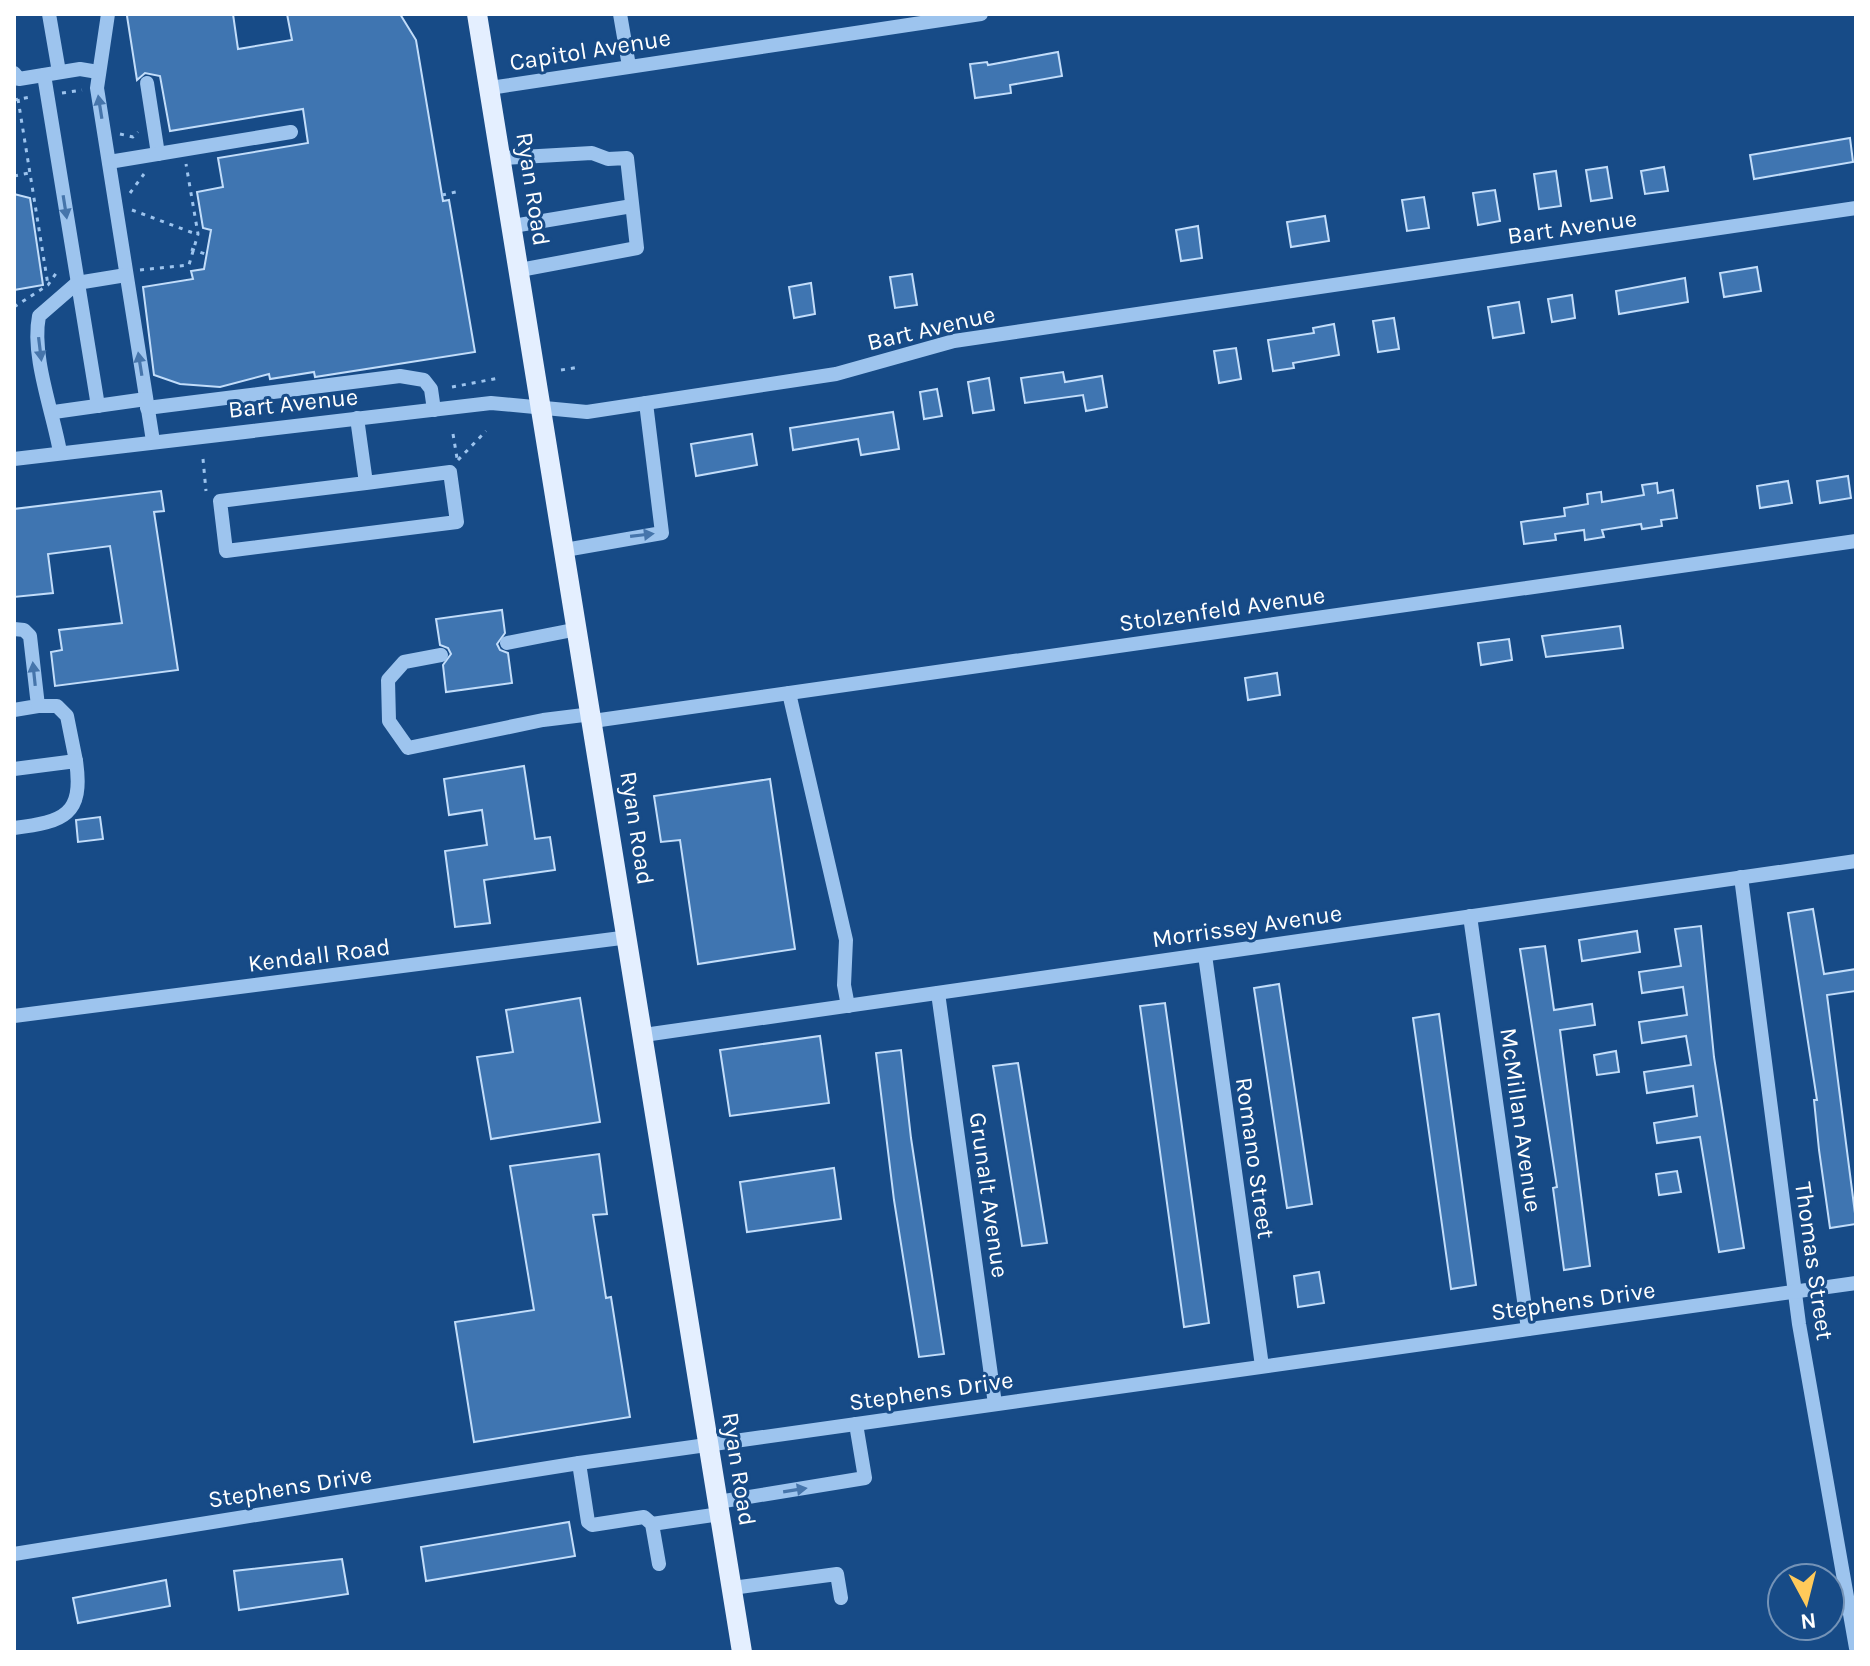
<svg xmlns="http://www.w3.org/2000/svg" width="1870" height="1666" viewBox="0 0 1870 1666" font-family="Karla,sans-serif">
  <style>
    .building { fill: #3f75b1; stroke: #c2ddfa; stroke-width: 2 }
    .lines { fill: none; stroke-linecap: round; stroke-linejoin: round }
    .path { stroke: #9dc4ee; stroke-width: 3; stroke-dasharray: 4 6; stroke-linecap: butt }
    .minor { stroke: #9dc4ee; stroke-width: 14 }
    .major { stroke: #e4efff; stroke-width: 20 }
    .oneway { fill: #4675ab }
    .labels { text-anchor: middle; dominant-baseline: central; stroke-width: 6; stroke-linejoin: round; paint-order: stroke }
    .street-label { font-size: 24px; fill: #fff; stroke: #174b87 }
  </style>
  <rect width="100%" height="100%" fill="#174b87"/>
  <g class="building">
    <polygon points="130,14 233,14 238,49 292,40 287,14 400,14 416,40 443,201 449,200 475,352 315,377 314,372 270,379 269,374 220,387 180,384 154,375 143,287 193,279 191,271 204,269 211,230 203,228 197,192 223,187 218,158 308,143 303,109 170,131 160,76 145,73 137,80 127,16"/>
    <polygon points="1058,52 1062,76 1010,85 1011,93 975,98 970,64 987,62 988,65"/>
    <polygon points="1850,138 1853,162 1754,179 1750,155"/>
    <polygon points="1607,167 1612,198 1591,201 1586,170"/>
    <polygon points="1664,167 1668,191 1645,194 1641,171"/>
    <polygon points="1556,171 1561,206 1539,209 1534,174"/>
    <polygon points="1495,190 1500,221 1478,225 1473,193"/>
    <polygon points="14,194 30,198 43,285 14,290"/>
    <polygon points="1424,197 1429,228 1407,231 1402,200"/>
    <polygon points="1325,216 1329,241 1291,247 1287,222"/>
    <polygon points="1198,226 1202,258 1181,261 1176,230"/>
    <polygon points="1757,267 1761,291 1724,297 1720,273"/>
    <polygon points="912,274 917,305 895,308 890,277"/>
    <polygon points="1685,278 1688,302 1619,314 1616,291"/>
    <polygon points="811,283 815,314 794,318 789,287"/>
    <polygon points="1572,295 1575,318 1552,322 1548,299"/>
    <polygon points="1519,302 1524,333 1493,338 1488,307"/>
    <polygon points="1394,318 1399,349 1378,352 1373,321"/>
    <polygon points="1334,324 1339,355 1293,363 1294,368 1273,371 1268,340 1314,333 1313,328"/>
    <polygon points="1236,348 1241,379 1219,383 1214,351"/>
    <polygon points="1063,372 1065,382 1102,376 1107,407 1086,411 1083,395 1025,403 1021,378"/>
    <polygon points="989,378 994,410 973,413 968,382"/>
    <polygon points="937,389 942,416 924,419 920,392"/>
    <polygon points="893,412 899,449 861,455 858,439 793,450 790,428"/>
    <polygon points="752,434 757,465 696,476 691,444"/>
    <polygon points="1848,476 1851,498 1820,503 1817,481"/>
    <polygon points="1788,481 1792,503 1760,508 1757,486"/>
    <polygon points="1657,483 1658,493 1673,490 1677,518 1661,520 1662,526 1642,529 1641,524 1602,530 1604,537 1585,540 1584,530 1555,534 1556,540 1524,544 1521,522 1565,516 1564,508 1588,504 1587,494 1601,492 1602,502 1644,495 1642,485"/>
    <polygon points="161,491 164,511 154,512 178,670 55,686 51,652 62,650 59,630 122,623 110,546 48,554 53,593 14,597 14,509"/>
    <polygon points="502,610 505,633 497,644 500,650 508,653 512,683 446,692 443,665 451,654 448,648 440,645 436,619"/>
    <polygon points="1620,626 1623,648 1546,657 1542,636"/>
    <polygon points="1509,639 1512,660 1481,665 1478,643"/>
    <polygon points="1277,673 1280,695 1248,700 1245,678"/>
    <polygon points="524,766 535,839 550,837 555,870 484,880 490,923 455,927 445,851 487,845 482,810 449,815 444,779"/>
    <polygon points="770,779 795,949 698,964 680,840 661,842 654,796"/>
    <polygon points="100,817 103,839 78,842 76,820"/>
    <polygon points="1813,909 1824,974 1856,969 1856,991 1827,995 1856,1221 1856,1224 1830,1228 1819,1150 1814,1100 1817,1100 1788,913"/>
    <polygon points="1701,926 1714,1057 1744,1248 1719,1252 1700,1137 1657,1143 1654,1123 1697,1116 1693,1086 1647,1093 1644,1072 1691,1065 1686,1036 1642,1043 1639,1022 1687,1015 1683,987 1642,993 1639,972 1681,966 1675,929"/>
    <polygon points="1637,931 1640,952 1582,961 1579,940"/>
    <polygon points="1545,946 1554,1010 1592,1004 1595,1025 1560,1030 1590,1266 1564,1270 1553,1188 1557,1187 1520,949"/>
    <polygon points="1279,984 1312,1204 1287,1208 1254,988"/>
    <polygon points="580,998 600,1122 491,1139 477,1057 513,1052 506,1010"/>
    <polygon points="1165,1003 1209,1323 1184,1327 1140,1006"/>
    <polygon points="1439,1014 1476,1285 1451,1289 1413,1018"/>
    <polygon points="820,1036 829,1103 730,1116 720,1050"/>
    <polygon points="901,1050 911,1138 944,1354 919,1357 894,1200 876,1053"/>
    <polygon points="1616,1051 1619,1072 1597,1075 1594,1055"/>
    <polygon points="1018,1063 1047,1243 1022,1246 993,1066"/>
    <polygon points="599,1154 607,1214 593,1215 606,1298 611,1297 630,1417 474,1442 455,1322 534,1310 510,1166"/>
    <polygon points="834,1168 841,1219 747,1232 740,1182"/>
    <polygon points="1677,1171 1681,1192 1659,1195 1656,1174"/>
    <polygon points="1319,1272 1324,1303 1298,1307 1294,1276"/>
    <polygon points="569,1522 575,1556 426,1581 421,1547"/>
    <polygon points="342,1559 348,1594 239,1610 234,1571"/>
    <polygon points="166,1580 170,1606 78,1623 73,1598"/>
  </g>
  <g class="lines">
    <g class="path">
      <polyline points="62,93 82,90"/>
      <polyline points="18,99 48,285"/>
      <polyline points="14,100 31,97"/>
      <polyline points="120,134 133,137 138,132"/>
      <polyline points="14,176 29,173"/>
      <polyline points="130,193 144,174"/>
      <polyline points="442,195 456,192"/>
      <polyline points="132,210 196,234"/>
      <polyline points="191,249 205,254"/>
      <polyline points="140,270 189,265 198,234 186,164"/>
      <polyline points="14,307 48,285 59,269"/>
      <polyline points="561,370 580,367"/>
      <polyline points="452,387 499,378"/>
      <polyline points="453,434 457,458"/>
      <polyline points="203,459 206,491"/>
      <polyline points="458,460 486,431"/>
    </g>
    <g class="minor">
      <polyline points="49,14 59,72"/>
      <polyline points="108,14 97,88 153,441"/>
      <polyline points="620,14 629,66"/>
      <polyline points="14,73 19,79 80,69 98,72"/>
      <polyline points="44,75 98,406"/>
      <polyline points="147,83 158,154"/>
      <polyline points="490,88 981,14"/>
      <polyline points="502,158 592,153 608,159 627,158 637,248 520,270"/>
      <polyline points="109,162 291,132"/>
      <polyline points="513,226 632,206"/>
      <polyline points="147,408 400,376 424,380 431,389 434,410"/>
      <polyline points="54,412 146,399"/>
      <polyline points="357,418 366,483 220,501 226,551 457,522 450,472 366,483"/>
      <path d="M60 452C53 412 31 356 39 316L77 283 126 275"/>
      <polyline points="14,459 491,403 587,412 836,374 954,341 1856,208"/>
      <polyline points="565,550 662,533 646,403"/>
      <polyline points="14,629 24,630 30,636 38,706 14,710"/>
      <polyline points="507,643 578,629"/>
      <polyline points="441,655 404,662 388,680 389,721 408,748 543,720 592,714"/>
      <polyline points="789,693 846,940 844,985 848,1006"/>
      <polyline points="38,706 57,706 67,716 76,761"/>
      <polyline points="593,721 1856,541"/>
      <path d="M14 769 76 761C84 815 64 822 14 828"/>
      <polyline points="1741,877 1799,1324 1856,1648"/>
      <polyline points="1470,916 1528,1329"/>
      <polyline points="1205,955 1262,1366"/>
      <polyline points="938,993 995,1404"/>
      <polyline points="14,1016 629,937"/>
      <polyline points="644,1035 1856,861"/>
      <polyline points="579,1463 588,1522 592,1525 644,1517 652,1524 659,1564"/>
      <polyline points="718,1502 865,1478 856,1424"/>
      <polyline points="652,1524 720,1514"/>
      <polyline points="14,1554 579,1463 1856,1283"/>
      <polyline points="732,1588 837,1574 841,1598"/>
    </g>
    <polyline class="major" points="477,14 742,1652"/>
  </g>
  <defs><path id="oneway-solid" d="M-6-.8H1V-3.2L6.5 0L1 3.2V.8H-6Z" transform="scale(2)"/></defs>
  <g class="oneway">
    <use href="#oneway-solid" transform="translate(100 107) rotate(-99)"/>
    <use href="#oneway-solid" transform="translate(65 207) rotate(81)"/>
    <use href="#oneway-solid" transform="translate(40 349) rotate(83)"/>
    <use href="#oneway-solid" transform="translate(140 364) rotate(-99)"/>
    <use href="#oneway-solid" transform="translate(642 535) rotate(-7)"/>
    <use href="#oneway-solid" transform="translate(34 674) rotate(-96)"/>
    <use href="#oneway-solid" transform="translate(795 1490) rotate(-9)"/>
  </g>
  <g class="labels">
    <g class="street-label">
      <text transform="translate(590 50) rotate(-9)">Capitol Avenue</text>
      <text transform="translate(533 189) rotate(81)">Ryan Road</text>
      <text transform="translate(1572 227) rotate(-8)">Bart Avenue</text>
      <text transform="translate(931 328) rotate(-13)">Bart Avenue</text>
      <text transform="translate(293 403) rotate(-6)">Bart Avenue</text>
      <text transform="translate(1222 609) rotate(-8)">Stolzenfeld Avenue</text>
      <text transform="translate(637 828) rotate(81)">Ryan Road</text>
      <text transform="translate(1247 926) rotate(-8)">Morrissey Avenue</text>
      <text transform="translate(319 955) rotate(-7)">Kendall Road</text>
      <text transform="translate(1521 1120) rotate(82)">McMillan Avenue</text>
      <text transform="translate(1255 1158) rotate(82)">Romano Street</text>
      <text transform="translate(989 1195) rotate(82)">Grunalt Avenue</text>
      <text transform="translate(1814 1261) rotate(82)">Thomas Street</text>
      <text transform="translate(1573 1301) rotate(-8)">Stephens Drive</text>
      <text transform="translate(931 1391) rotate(-8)">Stephens Drive</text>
      <text transform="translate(739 1469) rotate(81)">Ryan Road</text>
      <text transform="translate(290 1487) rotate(-9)">Stephens Drive</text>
    </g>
  </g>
  <rect width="1870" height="1666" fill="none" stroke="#ffffff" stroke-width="32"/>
  <g transform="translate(1806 1602) rotate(173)"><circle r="38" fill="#174b87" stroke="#7493b7" stroke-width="2"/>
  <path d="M0-6L14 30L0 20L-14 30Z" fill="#ffca5a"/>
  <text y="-12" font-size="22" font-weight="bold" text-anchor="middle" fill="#ffffff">N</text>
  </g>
</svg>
